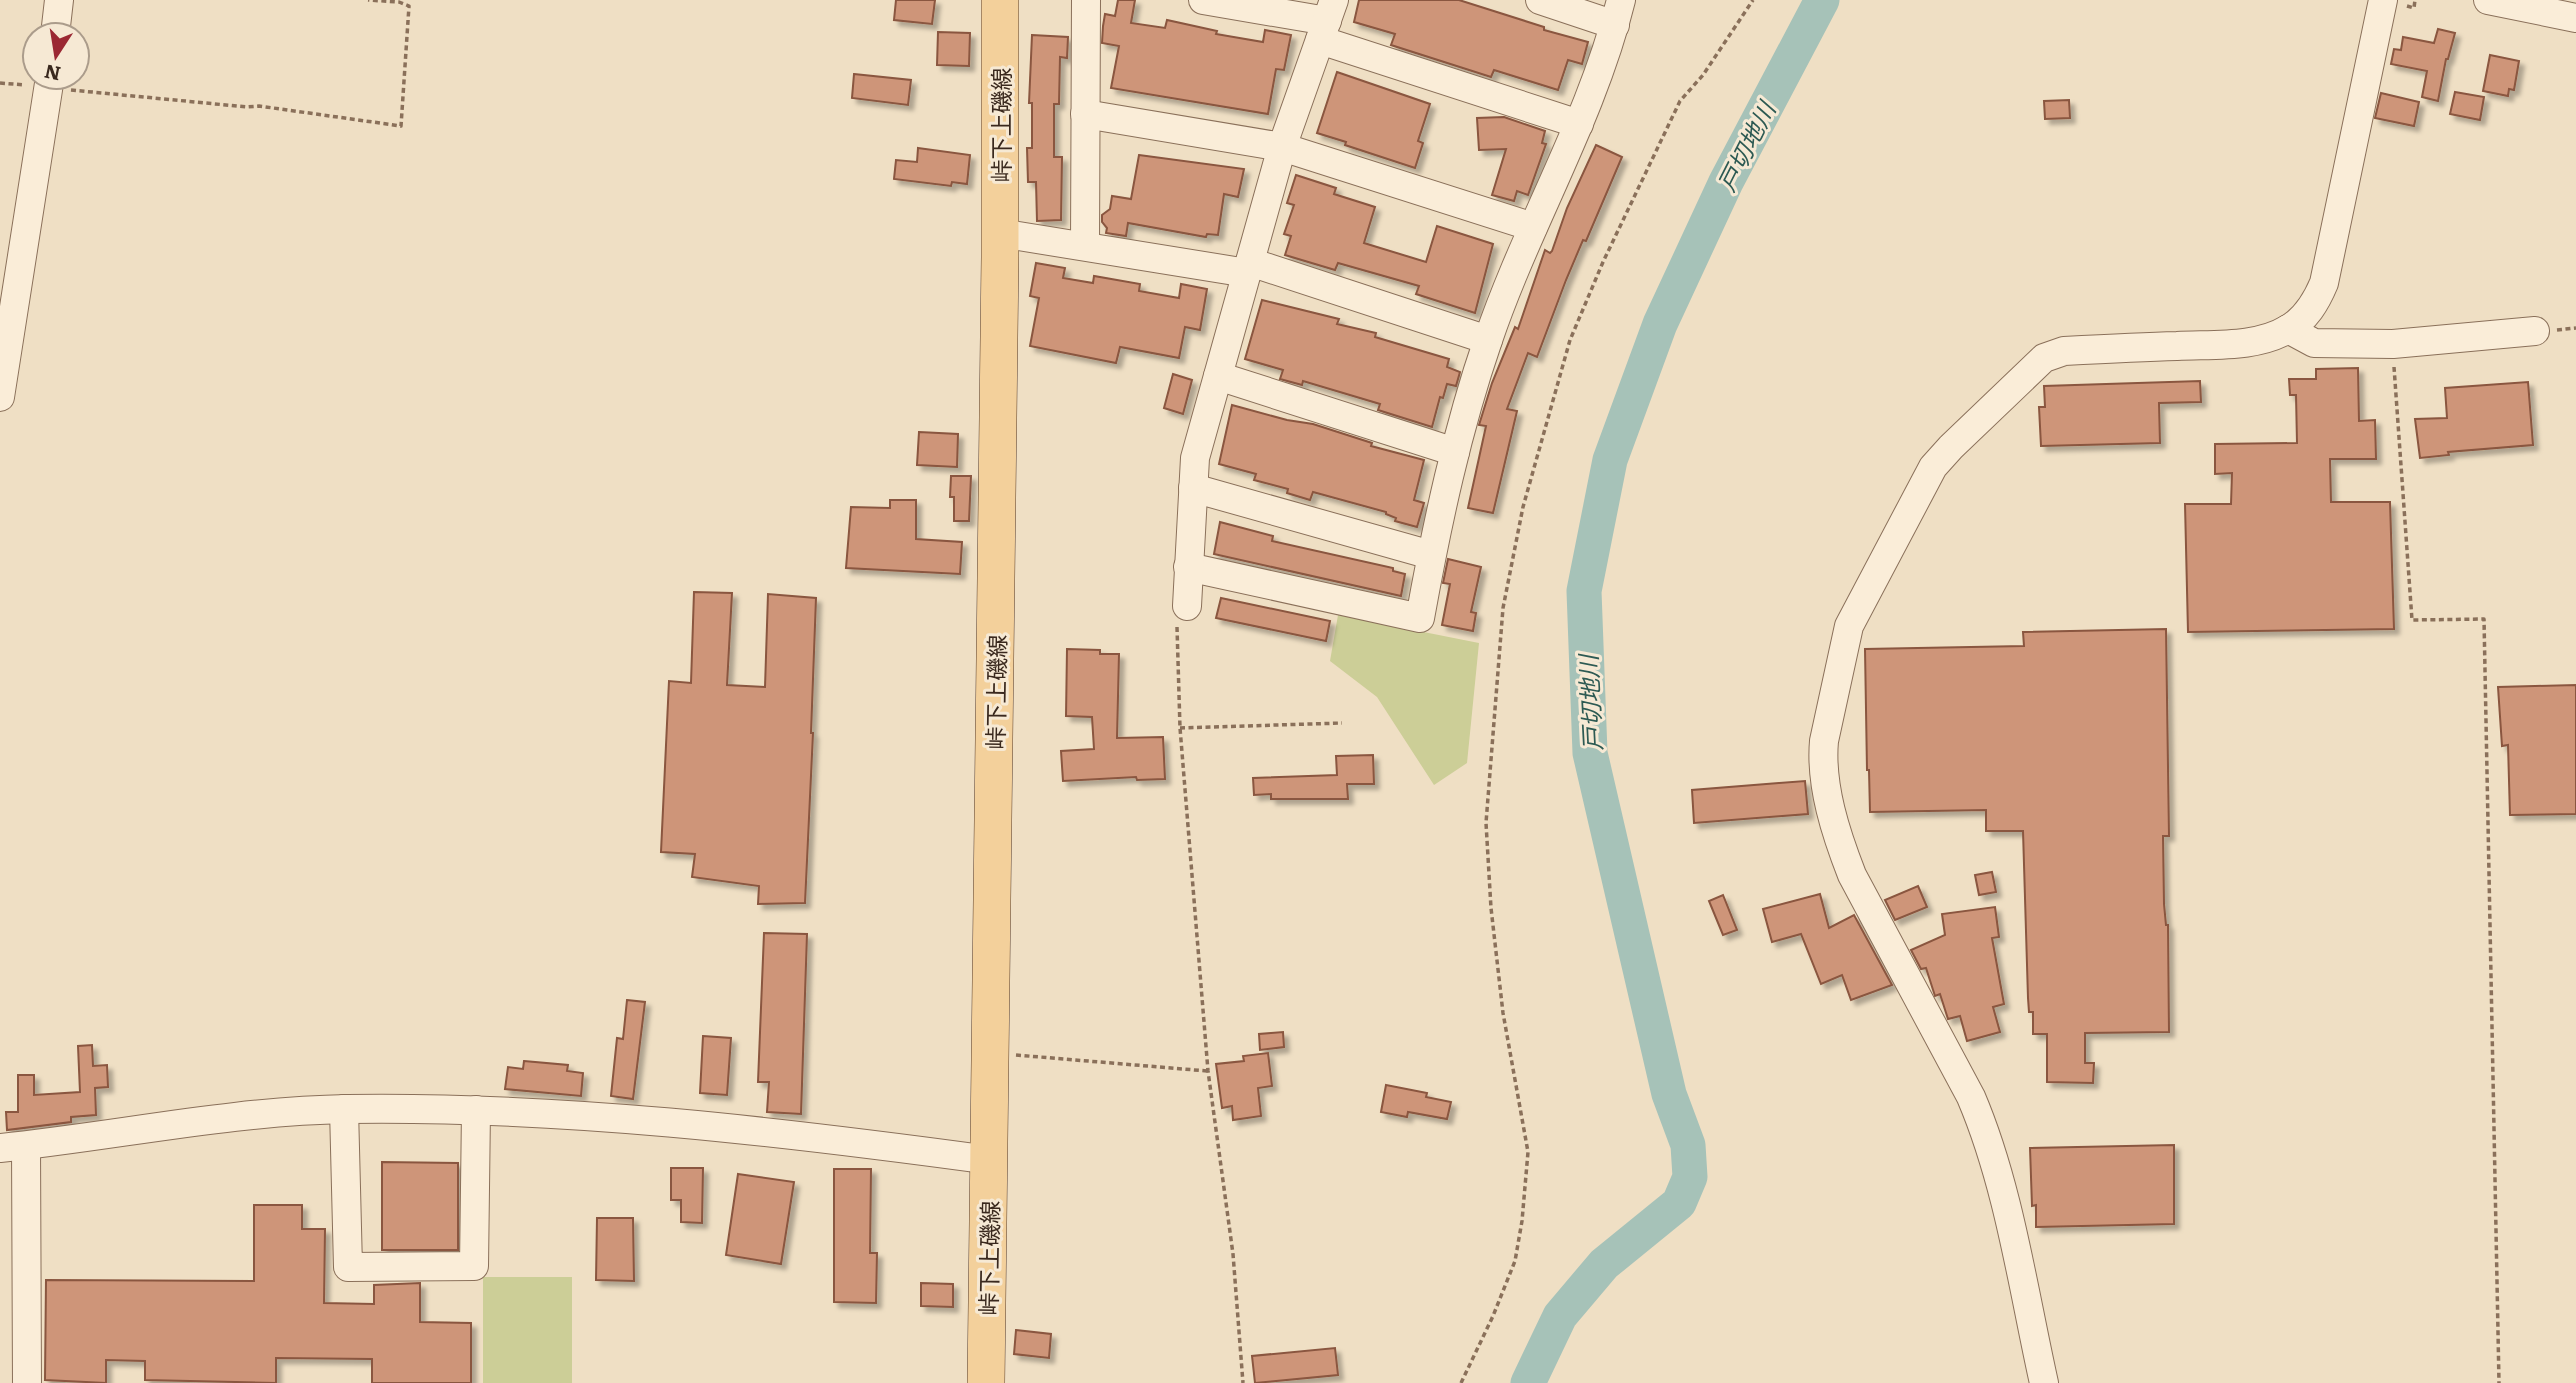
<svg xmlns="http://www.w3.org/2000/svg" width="2576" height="1383" viewBox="0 0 2576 1383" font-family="Literata,'Noto Sans JP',serif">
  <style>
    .green { fill: #ccce97 }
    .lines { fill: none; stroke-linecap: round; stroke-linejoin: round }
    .river { stroke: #a6c2b8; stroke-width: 35 }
    .building { fill: #ce9579; stroke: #8a563f; stroke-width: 2; filter: url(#shadow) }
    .minor-casing { stroke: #8a705a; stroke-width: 30 }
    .major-casing { stroke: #583e2e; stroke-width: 38 }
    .path { stroke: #8a705a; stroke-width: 3.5; stroke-dasharray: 5 3.5; stroke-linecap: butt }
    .minor { stroke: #faedd8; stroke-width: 28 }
    .major { stroke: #f3d09b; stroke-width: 37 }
    .labels { text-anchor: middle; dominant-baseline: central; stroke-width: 6; stroke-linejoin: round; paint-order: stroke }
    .street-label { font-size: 23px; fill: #3a291e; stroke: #f6e9d4 }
    .water-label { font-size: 24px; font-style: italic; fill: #2d5a53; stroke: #f6e9d4 }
  </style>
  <defs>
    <filter id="shadow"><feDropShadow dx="5" dy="5" stdDeviation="2" flood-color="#0004"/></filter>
  </defs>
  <rect width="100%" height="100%" fill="#efdfc4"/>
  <g class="green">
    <polygon points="1338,615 1479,643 1467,763 1434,785 1377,697 1330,661"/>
    <rect x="483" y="1277" width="89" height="106"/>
  </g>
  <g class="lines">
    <polyline class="river" points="1528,1383 1560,1316 1604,1264 1679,1203 1690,1177 1688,1145 1669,1094 1590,753 1584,591 1610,460 1660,324 1726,182 1822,0"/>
  </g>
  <g class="building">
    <polygon points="896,0 935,0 932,24 894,20"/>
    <polygon points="1118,0 1135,0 1131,23 1165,28 1167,20 1217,31 1216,34 1263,42 1265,30 1291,35 1284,70 1276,69 1268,114 1111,88 1119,46 1102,43 1103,26 1105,14 1115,16"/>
    <polygon points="1359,0 1459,0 1544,27 1544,30 1588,42 1582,64 1568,60 1558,90 1494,70 1491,77 1391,45 1395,34 1354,22"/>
    <polygon points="2438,29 2455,33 2448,59 2446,59 2438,101 2422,97 2427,71 2391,64 2394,49 2401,50 2403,37 2434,43"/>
    <polygon points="938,32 970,33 969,66 937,65"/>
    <polygon points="1032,35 1068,37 1067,58 1060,57 1059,104 1054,104 1054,157 1062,157 1061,220 1037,221 1036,182 1028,182 1027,148 1032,148 1032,103 1029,103"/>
    <polygon points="2490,55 2519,61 2514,90 2509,89 2508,96 2483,91"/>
    <polygon points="1337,72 1430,104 1418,141 1423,143 1415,168 1345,145 1346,142 1317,133"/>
    <polygon points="854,74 911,80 908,105 852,98"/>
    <polygon points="2455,92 2484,97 2480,120 2450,114"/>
    <polygon points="2381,93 2419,102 2414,126 2375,118"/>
    <polygon points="2069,100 2070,118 2045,119 2044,101"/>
    <polygon points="1504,117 1545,131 1542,143 1546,144 1528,195 1517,191 1514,201 1492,195 1506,149 1479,150 1477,118"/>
    <polygon points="1596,145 1622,157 1586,241 1583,240 1566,280 1537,357 1528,353 1507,409 1517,411 1493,513 1468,508 1486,426 1479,425 1492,383 1515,327 1518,329 1545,250 1550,253 1552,251 1567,208"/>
    <polygon points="918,148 970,155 967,184 952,182 951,186 894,179 896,160 917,162"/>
    <polygon points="1139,155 1244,169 1238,197 1224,194 1218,235 1207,234 1206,237 1128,223 1126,236 1106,233 1107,228 1102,222 1102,215 1110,209 1112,196 1131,199"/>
    <polygon points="1296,175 1336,188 1334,194 1375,207 1364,243 1426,262 1437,226 1493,244 1475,313 1416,294 1419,286 1338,263 1335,270 1285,255 1291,236 1284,234 1294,205 1287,203"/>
    <polygon points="1036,263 1065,268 1063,278 1093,283 1094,276 1140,284 1139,291 1179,298 1181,284 1207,289 1200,330 1185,327 1179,358 1120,347 1116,363 1030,346 1039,298 1030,296"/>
    <polygon points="1262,300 1339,319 1337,324 1376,333 1375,337 1449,359 1447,367 1460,372 1456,386 1447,384 1443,398 1440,397 1432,427 1378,410 1380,404 1303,381 1302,385 1280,379 1283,370 1245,359"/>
    <polygon points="2358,368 2359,421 2375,420 2376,459 2330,459 2331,502 2390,502 2394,629 2188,632 2185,504 2231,504 2232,473 2215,474 2215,444 2297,443 2296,395 2290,395 2289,379 2316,379 2316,369"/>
    <polygon points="1173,374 1192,380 1183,414 1164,408"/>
    <polygon points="2200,381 2201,402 2159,403 2160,443 2041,446 2039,407 2045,407 2044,386"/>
    <polygon points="2528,382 2533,445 2448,452 2449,455 2420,458 2415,419 2447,418 2445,388"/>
    <polygon points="1232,405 1287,420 1313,424 1372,443 1371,446 1424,460 1414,500 1424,503 1417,527 1395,521 1396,518 1386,514 1386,512 1313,492 1310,500 1287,493 1288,489 1254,480 1256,474 1219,464"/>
    <polygon points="919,432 958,434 957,467 917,465"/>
    <polygon points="951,476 971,476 969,521 954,521 954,497 950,497"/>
    <polygon points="890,500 916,500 916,539 962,542 960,574 846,568 851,507 890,508"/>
    <polygon points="1220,522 1273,536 1272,541 1393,568 1393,571 1405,574 1401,596 1214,554"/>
    <polygon points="1448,559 1481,567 1471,612 1476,613 1473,631 1442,625 1450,584 1443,583"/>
    <polygon points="694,592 732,593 727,685 765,687 768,594 816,598 811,733 813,733 805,903 758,904 759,886 692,877 695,854 661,852 669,681 691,683"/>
    <polygon points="1221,598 1330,621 1326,641 1216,618"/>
    <polygon points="2166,629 2169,836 2163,836 2164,904 2166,925 2168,925 2169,1032 2085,1033 2085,1063 2094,1063 2093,1083 2047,1082 2047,1034 2033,1034 2033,1012 2029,1012 2028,998 2023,831 1986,831 1986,810 1870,812 1869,770 1867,770 1865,649 2024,646 2023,632"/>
    <polygon points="1067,649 1100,650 1100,654 1119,654 1117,738 1163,737 1165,779 1137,780 1136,777 1063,781 1061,751 1094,749 1092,717 1066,716"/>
    <polygon points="2576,685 2576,814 2510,815 2508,745 2502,746 2498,687"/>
    <polygon points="1373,755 1374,784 1347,784 1348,799 1271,799 1271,794 1254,795 1253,778 1337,775 1336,756"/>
    <polygon points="1805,781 1808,814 1694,823 1692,790"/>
    <polygon points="1992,872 1996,892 1979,895 1975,875"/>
    <polygon points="1918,886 1927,907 1895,920 1885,900"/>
    <polygon points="1820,894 1829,928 1854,915 1892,985 1851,1000 1842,975 1821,984 1801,934 1772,942 1763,909"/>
    <polygon points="1723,895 1737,930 1723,935 1709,901"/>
    <polygon points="1995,907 1999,937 1992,938 2004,1004 1993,1007 2000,1032 1967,1041 1960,1016 1948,1019 1940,994 1935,996 1926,968 1921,969 1911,950 1945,935 1942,914"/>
    <polygon points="764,933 807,934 801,1114 767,1112 769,1082 758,1082"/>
    <polygon points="627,1000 645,1002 633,1099 611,1096 617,1038 623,1039"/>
    <polygon points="1283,1032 1284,1047 1260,1050 1259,1034"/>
    <polygon points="703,1036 731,1038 727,1095 700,1093"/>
    <polygon points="92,1045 93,1066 107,1065 108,1087 95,1088 96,1115 71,1117 71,1122 7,1130 6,1112 18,1112 18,1075 34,1075 34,1095 80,1092 78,1046"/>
    <polygon points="1268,1053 1272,1086 1258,1088 1261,1116 1233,1120 1232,1106 1222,1108 1216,1064 1244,1061 1243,1056"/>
    <polygon points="524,1061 568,1065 567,1071 583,1073 581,1096 505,1089 508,1067 523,1069"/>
    <polygon points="1386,1085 1427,1093 1426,1097 1451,1102 1447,1119 1408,1112 1407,1117 1381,1112"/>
    <polygon points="2174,1145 2174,1224 2036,1227 2036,1205 2032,1206 2030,1148"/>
    <polygon points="382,1162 458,1163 458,1250 382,1250"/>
    <polygon points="671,1168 703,1168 702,1223 681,1222 681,1200 671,1200"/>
    <polygon points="834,1169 871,1169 870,1253 877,1253 876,1303 834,1302"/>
    <polygon points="738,1174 794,1182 781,1264 726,1255"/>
    <polygon points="254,1205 302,1205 302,1229 325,1229 324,1303 374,1304 374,1285 420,1283 420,1322 471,1323 471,1383 372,1383 372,1359 276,1358 276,1383 145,1380 145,1361 106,1360 106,1383 45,1380 46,1280 254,1281"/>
    <polygon points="597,1218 633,1218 634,1281 596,1280"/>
    <polygon points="921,1283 953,1284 953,1307 921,1306"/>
    <polygon points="1016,1330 1051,1334 1049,1358 1014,1354"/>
    <polygon points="1335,1348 1338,1375 1255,1383 1252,1356"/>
  </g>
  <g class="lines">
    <g class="minor-casing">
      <g id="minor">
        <polyline points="1203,0 1327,21"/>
        <polyline points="1540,0 1615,25"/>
        <polyline points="2488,0 2576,18"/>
        <polyline points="55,35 59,0"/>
        <polyline points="1320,40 1579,124"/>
        <polyline points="1085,114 1282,147 1533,227"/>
        <polyline points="1000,233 1247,273"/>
        <polyline points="1085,246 1086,0"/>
        <polyline points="1250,262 1488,340"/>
        <polyline points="2288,329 2314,343 2393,344 2535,331"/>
        <polyline points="1218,376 1455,452"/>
        <polyline points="0,397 50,77"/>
        <polyline points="1193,488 1431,555"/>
        <path d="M1188 567 1420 618C1437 524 1457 430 1488 340 1527 225 1592 118 1621 0"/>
        <polyline points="1187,606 1195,458 1282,147 1334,0"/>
        <polyline points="344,1109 348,1267 474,1266 476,1110"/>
        <polyline points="26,1146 27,1383"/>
        <path d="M0 1148C115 1136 231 1111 347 1109 563 1106 776 1131 990 1160"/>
        <path d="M2044 1383C2023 1289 2009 1186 1971 1097L1852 875C1836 834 1820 786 1824 741L1849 626 1933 467 1951 447 2044 358 2064 351C2102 349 2140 347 2177 346 2213 344 2257 348 2288 329 2306 319 2316 302 2324 283L2383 0"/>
      </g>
    </g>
    <g class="major-casing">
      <polyline id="major" points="986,1383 1000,257 1000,0"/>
    </g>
    <g class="path">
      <polyline points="2407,6 2414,8 2415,0"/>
      <polyline points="0,83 25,85"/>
      <polyline points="71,90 247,107 259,106 401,126 409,6 399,2 368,0"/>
      <polyline points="2557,330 2576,328"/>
      <polyline points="2394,367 2412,620 2484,619 2499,1383"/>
      <polyline points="1177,627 1180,728 1208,1071 1233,1254 1243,1383"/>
      <polyline points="1180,728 1342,723"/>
      <polyline points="1016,1055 1207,1071"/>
      <polyline points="1461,1383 1493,1316 1515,1261 1522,1221 1528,1152 1503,1013 1491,908 1486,823 1503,608 1523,507 1570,340 1603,262 1680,101 1703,75 1753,0"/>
    </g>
    <use href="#minor" class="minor"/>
    <use href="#major" class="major"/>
  </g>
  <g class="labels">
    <g class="street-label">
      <text transform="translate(1000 125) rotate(-90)">峠下上磯線</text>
      <text transform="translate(995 692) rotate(-89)">峠下上磯線</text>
      <text transform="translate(988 1258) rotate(-89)">峠下上磯線</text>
    </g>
    <g class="water-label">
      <text transform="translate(1745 146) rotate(-63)">戸切地川</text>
      <text transform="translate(1589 703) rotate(-93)">戸切地川</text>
    </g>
  </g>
  <g transform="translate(56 56) rotate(192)"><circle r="33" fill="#f6e9d4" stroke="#ab9c8b" stroke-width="2"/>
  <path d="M0-5L12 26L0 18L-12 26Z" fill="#9b2833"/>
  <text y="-10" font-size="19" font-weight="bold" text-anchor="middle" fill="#3a291e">N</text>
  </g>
</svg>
